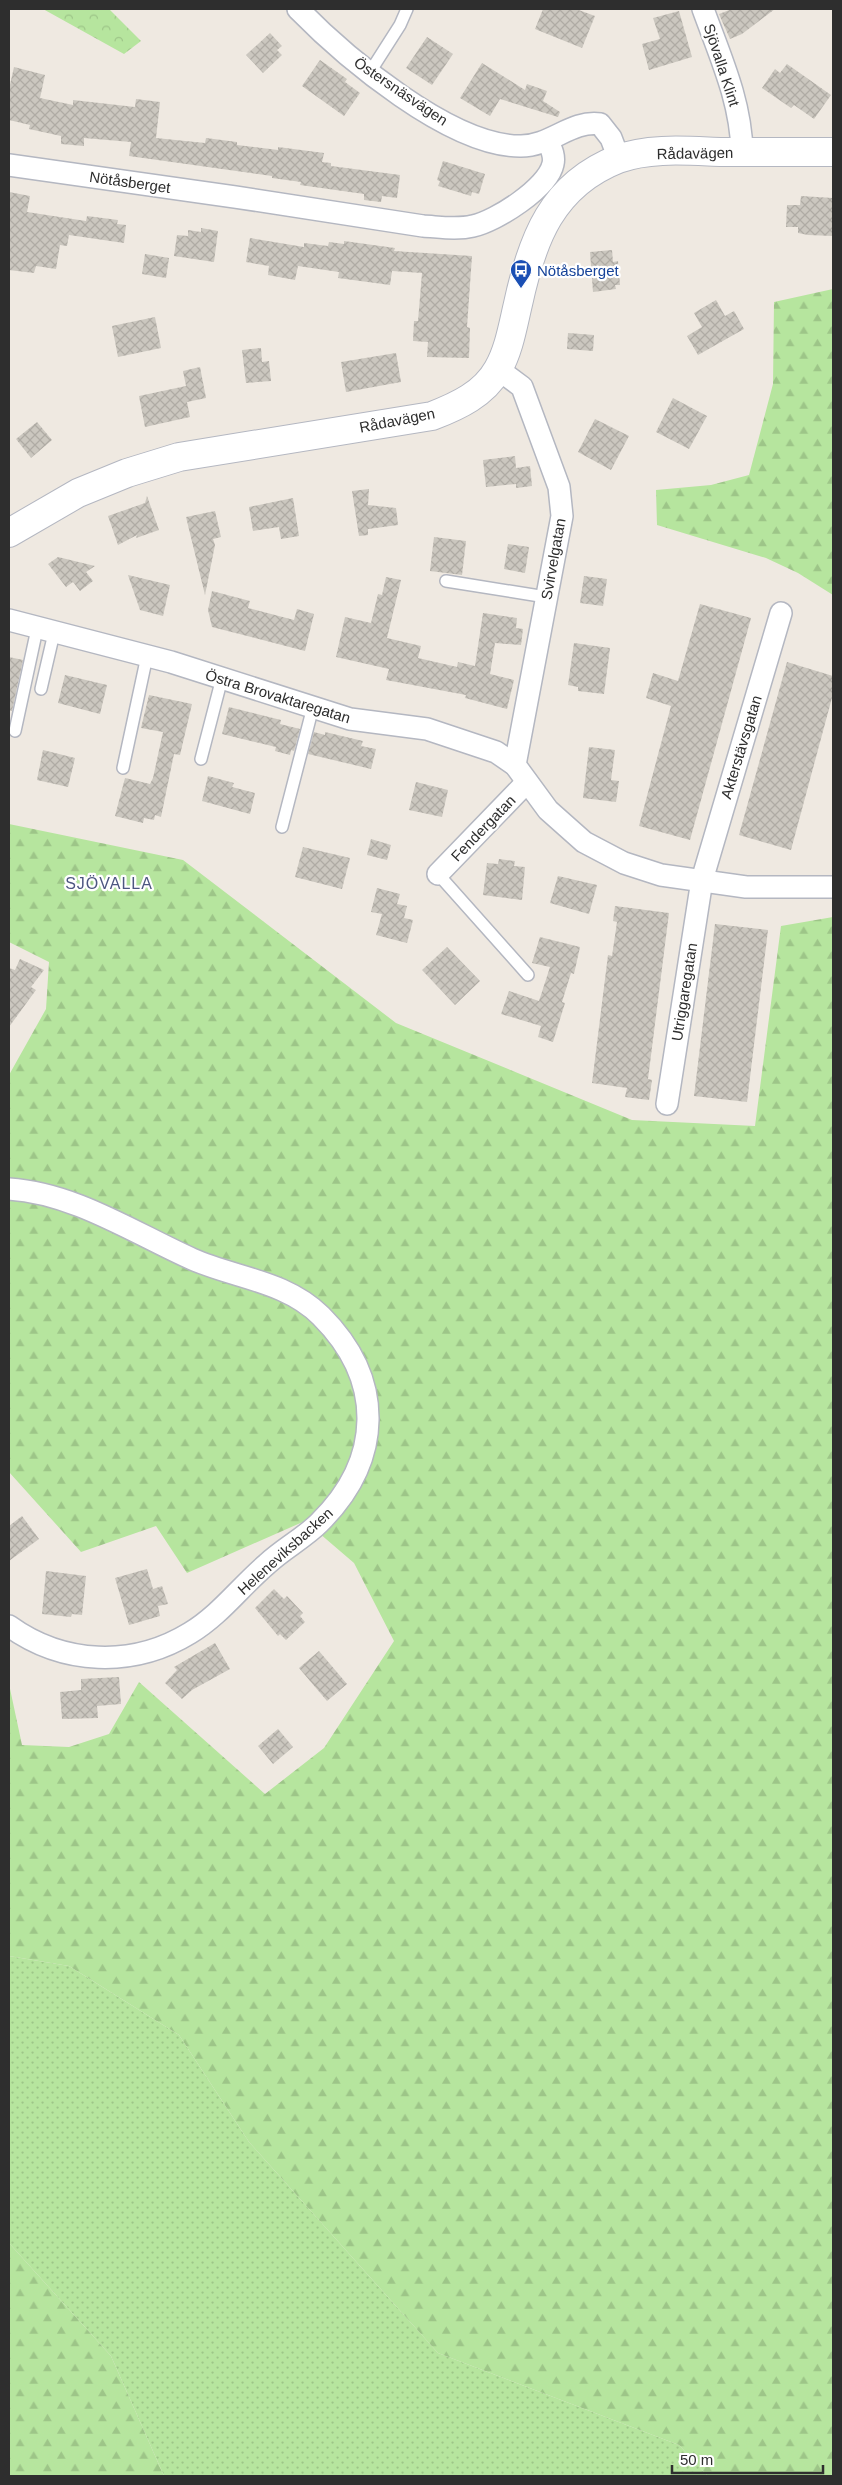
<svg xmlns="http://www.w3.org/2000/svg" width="842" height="2485" viewBox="0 0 842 2485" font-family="Arial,sans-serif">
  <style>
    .grass { fill: url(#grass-dots) }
    .forest { fill: url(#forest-firs) }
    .park { fill: url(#park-crowns) }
    .building { fill: url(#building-cross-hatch) }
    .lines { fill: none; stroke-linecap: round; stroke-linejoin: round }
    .service-casing { stroke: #b4b7c1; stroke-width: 14 }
    .minor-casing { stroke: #b4b7c1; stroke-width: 24 }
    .tertiary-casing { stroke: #b4b7c1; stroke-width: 30 }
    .service { stroke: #fff; stroke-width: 11 }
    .minor { stroke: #fff; stroke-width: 21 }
    .tertiary { stroke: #fff; stroke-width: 28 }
    .labels { text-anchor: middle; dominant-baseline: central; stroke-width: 4.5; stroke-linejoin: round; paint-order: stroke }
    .street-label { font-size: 15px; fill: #2e2e2e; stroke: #fff }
    .transit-label { font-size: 15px; fill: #164399; stroke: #fff; text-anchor: start }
    .neighbourhood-label { font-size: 16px; letter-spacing: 1px; fill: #4d5680; stroke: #fff }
  </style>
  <defs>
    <pattern id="grass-dots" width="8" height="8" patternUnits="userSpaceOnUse" patternTransform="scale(1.25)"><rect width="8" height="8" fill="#b6e59e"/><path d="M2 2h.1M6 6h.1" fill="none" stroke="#9dc588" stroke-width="1.8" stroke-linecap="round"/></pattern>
    <pattern id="forest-firs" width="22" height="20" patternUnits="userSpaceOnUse" patternTransform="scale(1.25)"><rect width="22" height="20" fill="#b6e59e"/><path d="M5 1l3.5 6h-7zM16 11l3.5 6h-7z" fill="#9dc588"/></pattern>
    <pattern id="park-crowns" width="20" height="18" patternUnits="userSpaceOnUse" patternTransform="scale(1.25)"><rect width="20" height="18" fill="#b6e59e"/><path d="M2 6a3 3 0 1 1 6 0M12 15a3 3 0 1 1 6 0" fill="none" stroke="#9dc588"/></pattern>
    <pattern id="building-cross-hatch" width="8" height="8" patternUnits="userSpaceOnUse" patternTransform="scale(1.25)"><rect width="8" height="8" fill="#cbc7bf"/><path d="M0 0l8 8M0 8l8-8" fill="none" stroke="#afaba4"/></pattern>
  </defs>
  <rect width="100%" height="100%" fill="#efe9e1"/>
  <polygon class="grass" points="9,1956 69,1966 179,2035 249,2142 438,2353 679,2445 708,2476 164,2476 111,2356 9,2243"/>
  <g class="forest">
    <polygon points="833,289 833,595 798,573 766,558 657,525 656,490 711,485 749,475 773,384 774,302"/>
    <polygon points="9,824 183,860 396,1023 632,1120 755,1126 781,926 833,917 833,2476 708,2476 679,2445 438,2353 249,2142 179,2035 69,1966 9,1956 9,1684 22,1745 69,1747 109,1734 139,1682 265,1794 324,1748 394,1641 354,1563 305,1521 187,1573 156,1526 81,1552 9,1472 9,1075 46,1009 49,962 9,942"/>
    <polygon points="9,2243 111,2356 164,2476 9,2476"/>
  </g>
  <polygon class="park" points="43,9 109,9 141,41 124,54"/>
  <g class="building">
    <polygon points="543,9 576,9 595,16 582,48 535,29"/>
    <polygon points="732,9 775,9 742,34 730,39 719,14"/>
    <polygon points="679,11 692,57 649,70 642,44 660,39 653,18"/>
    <polygon points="270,33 282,46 277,50 282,55 263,73 246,55"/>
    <polygon points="427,37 453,54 432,85 406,68"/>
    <polygon points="320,60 347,79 345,82 360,93 344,116 302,86"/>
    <polygon points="482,63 525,90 527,84 547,91 543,101 560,112 558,117 500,99 490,116 460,98"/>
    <polygon points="787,64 831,95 814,119 794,105 791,108 762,88 775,69 780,73"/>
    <polygon points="14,67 45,75 40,98 73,105 73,100 135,107 136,99 160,102 156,138 205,143 206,138 237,142 237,145 278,150 278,147 324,153 322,162 331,163 331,166 400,175 397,198 382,196 381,202 364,200 364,194 300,185 301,182 272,178 272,176 129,156 131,142 84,138 84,146 61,144 61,136 29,129 30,125 9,120 9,89"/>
    <polygon points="443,161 485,174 479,194 472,192 471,196 438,186 440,181 437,180"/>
    <polygon points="9,192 30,196 27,212 86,221 87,216 118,220 117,224 126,225 124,243 69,235 67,246 60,245 56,269 36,266 34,273 9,270"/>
    <polygon points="801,196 833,198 833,236 808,235 798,233 798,227 786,227 787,205 800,205"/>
    <polygon points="201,228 218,231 214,262 174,256 177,235 188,236 188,230 201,232"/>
    <polygon points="250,238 304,247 304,243 328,246 329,242 344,244 344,241 395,248 394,251 472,256 467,327 470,328 469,358 427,357 428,342 413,341 414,321 418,321 422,273 392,271 390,285 338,278 339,272 298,266 295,280 268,275 269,266 246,262"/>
    <polygon points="612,250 613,262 618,261 620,285 615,285 616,289 593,292 590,252"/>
    <polygon points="145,254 169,258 166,278 142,274"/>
    <polygon points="716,300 725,316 734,311 744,329 698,355 687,336 702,327 694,313"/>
    <polygon points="155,317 161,348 118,357 112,326"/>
    <polygon points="568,333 594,335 593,351 567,349"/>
    <polygon points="261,348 262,362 269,361 271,381 246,383 242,350"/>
    <polygon points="396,353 401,382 346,392 341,362"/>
    <polygon points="200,367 206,398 187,402 190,417 145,427 139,396 186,386 183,371"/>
    <polygon points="673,398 707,416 689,449 656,432"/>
    <polygon points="595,419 629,436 611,470 578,452"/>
    <polygon points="37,422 52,440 31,458 16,439"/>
    <polygon points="515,456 516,468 530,466 532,486 516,488 516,484 486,487 483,460"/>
    <polygon points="369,489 368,505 396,508 398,525 368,529 368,535 359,536 352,491"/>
    <polygon points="147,496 159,530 136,538 137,535 118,545 108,516 145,503"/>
    <polygon points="293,498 299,536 281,539 279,527 253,531 249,507"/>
    <polygon points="215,511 221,537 213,539 215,545 205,595 186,517"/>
    <polygon points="434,537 466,541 462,575 430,571"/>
    <polygon points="508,544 529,547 525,573 504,569"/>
    <polygon points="58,557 95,566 86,572 93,581 80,591 73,582 66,587 48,564"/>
    <polygon points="128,575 170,585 163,616 140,610"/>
    <polygon points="584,576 607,579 603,606 580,603"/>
    <polygon points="386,577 401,580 387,638 421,646 418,658 457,667 458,662 475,666 483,613 517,618 516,628 523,629 521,645 495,643 490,674 514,680 507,709 465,698 466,695 386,680 389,669 336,657 345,617 371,623 378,594 382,595"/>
    <polygon points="212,591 250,601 248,608 294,620 297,609 314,614 305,651 212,627 208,610"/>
    <polygon points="700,604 751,618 690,840 639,826 671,706 646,698 653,673 678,681"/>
    <polygon points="574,643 610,648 604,694 578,691 578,687 568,685"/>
    <polygon points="9,657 23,660 12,711 9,710"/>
    <polygon points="787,662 833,676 833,694 791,850 739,835"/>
    <polygon points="65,675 107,685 100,714 58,703"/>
    <polygon points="149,695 192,704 180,755 174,754 161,817 155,815 154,820 144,818 143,823 115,816 125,778 150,784 153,778 163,732 141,728"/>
    <polygon points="229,707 281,720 280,724 300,729 294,751 291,750 290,755 275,751 276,747 222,734"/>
    <polygon points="314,732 325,735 325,732 363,741 361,746 376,749 371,769 308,754"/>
    <polygon points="589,747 615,750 611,780 619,781 616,802 583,798"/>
    <polygon points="43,750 75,758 68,787 37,780"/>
    <polygon points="208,776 234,783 232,787 255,793 250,814 202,801"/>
    <polygon points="416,782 448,790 442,817 409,810"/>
    <polygon points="371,839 391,845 387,860 367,855"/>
    <polygon points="303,847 350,858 342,889 295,877"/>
    <polygon points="499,859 515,861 514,866 525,867 522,900 483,895 487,863 498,864"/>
    <polygon points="558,876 597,885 589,914 550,903"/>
    <polygon points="377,888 400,894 397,904 407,906 404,918 413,920 407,943 376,935 382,914 371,912"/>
    <polygon points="615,906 669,913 648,1079 652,1080 649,1100 625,1097 627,1088 592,1083 608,955 612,956 617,922 613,921"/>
    <polygon points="715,924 768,930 747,1102 694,1096"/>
    <polygon points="540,937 580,947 574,974 571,973 562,1002 565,1003 553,1042 538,1037 541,1026 501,1014 509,991 539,1001 550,967 532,963"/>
    <polygon points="447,947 480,981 455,1005 422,970"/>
    <polygon points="20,959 44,970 31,987 36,990 9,1027 9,968 15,970"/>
    <polygon points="22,1516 39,1539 9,1561 9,1526"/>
    <polygon points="147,1569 153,1589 162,1586 168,1604 158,1606 160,1616 129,1625 115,1578"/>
    <polygon points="46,1571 86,1576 82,1615 72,1614 71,1617 42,1614"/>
    <polygon points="274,1589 284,1599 287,1596 303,1613 300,1616 305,1622 286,1640 280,1634 278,1636 255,1608"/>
    <polygon points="215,1643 230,1669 192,1690 182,1699 165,1683 177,1670 174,1667"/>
    <polygon points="319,1651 347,1684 327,1701 299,1668"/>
    <polygon points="119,1677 121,1704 97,1706 98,1718 62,1719 60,1692 81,1690 81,1679"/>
    <polygon points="278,1729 293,1747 273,1764 258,1746"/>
  </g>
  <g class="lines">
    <g class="service-casing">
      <g id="service">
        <polyline points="370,72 400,25 407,9"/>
        <polyline points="446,581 546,597"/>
        <polyline points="41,689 54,633"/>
        <polyline points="15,731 37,629"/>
        <polyline points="201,759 222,678"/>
        <polyline points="123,768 147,656"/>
        <polyline points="282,827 313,707"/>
        <polyline points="438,874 528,975"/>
      </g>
    </g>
    <g class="minor-casing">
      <g id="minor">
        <path d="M298 9C345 57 451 147 521 146 551 146 571 120 600 124L611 138 619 159"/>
        <path d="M703 9C720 56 741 101 742 152"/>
        <path d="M9 165 235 197 423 226C440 227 457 230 473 226 496 221 548 188 553 164 555 156 551 148 548 141"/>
        <polyline points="498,369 522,387 559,487 562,516 515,765"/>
        <polyline points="9,620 171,662 350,719 427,729 496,752 515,765 548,810 584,842 624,863 661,875 746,887 833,887"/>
        <polyline points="438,874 527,782"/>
        <polyline points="667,1104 702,880 781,613"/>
        <path d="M9 1189C74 1193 134 1233 192 1259 235 1278 286 1281 321 1316 385 1380 383 1460 319 1523 304 1538 283 1549 267 1564 241 1586 220 1615 190 1633 133 1668 63 1665 9 1626"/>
      </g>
    </g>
    <g class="tertiary-casing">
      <path id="tertiary" d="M9 533 78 493 127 473 179 457 432 416C458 406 484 394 498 369 509 350 513 325 518 304 532 239 552 185 618 159 650 147 690 151 723 152 760 152 797 152 833 152"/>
    </g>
    <use href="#service" class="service"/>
    <use href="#minor" class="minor"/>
    <use href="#tertiary" class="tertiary"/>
  </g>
  <defs>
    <g id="bus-pin" transform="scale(1.125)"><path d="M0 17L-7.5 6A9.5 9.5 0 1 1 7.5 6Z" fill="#1a4fb4" stroke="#fff"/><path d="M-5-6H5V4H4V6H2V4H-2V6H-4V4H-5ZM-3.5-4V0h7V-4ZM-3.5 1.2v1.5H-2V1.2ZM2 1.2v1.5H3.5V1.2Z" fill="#fff"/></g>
  </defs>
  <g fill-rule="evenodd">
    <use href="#bus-pin" x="521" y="270"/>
  </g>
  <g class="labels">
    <g class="street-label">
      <text transform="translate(722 65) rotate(72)">Sjövalla Klint</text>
      <text transform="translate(401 91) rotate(34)">Östersnäsvägen</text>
      <text transform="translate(695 153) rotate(-1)">Rådavägen</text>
      <text transform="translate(130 182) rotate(8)">Nötåsberget</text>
      <text transform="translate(397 420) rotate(-11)">Rådavägen</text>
      <text transform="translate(553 559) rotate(-80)">Svirvelgatan</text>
      <text transform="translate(278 696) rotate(17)">Östra Brovaktaregatan</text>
      <text transform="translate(741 747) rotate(-73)">Akterstävsgatan</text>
      <text transform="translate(483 828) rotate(-46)">Fendergatan</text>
      <text transform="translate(684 992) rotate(-81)">Utriggaregatan</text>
      <text transform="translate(285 1551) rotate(-42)">Heleneviksbacken</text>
    </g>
    <g class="transit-label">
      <text x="537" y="270">Nötåsberget</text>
    </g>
    <g class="neighbourhood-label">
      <text x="109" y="883">SJÖVALLA</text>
    </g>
  </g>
  <rect width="842" height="2485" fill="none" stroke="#2e2e2e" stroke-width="20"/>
  <path d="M672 2465v8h151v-8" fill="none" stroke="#2e2e2e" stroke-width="2.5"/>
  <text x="680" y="2465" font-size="15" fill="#2e2e2e" stroke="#ffffff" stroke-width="4" paint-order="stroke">50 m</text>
</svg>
